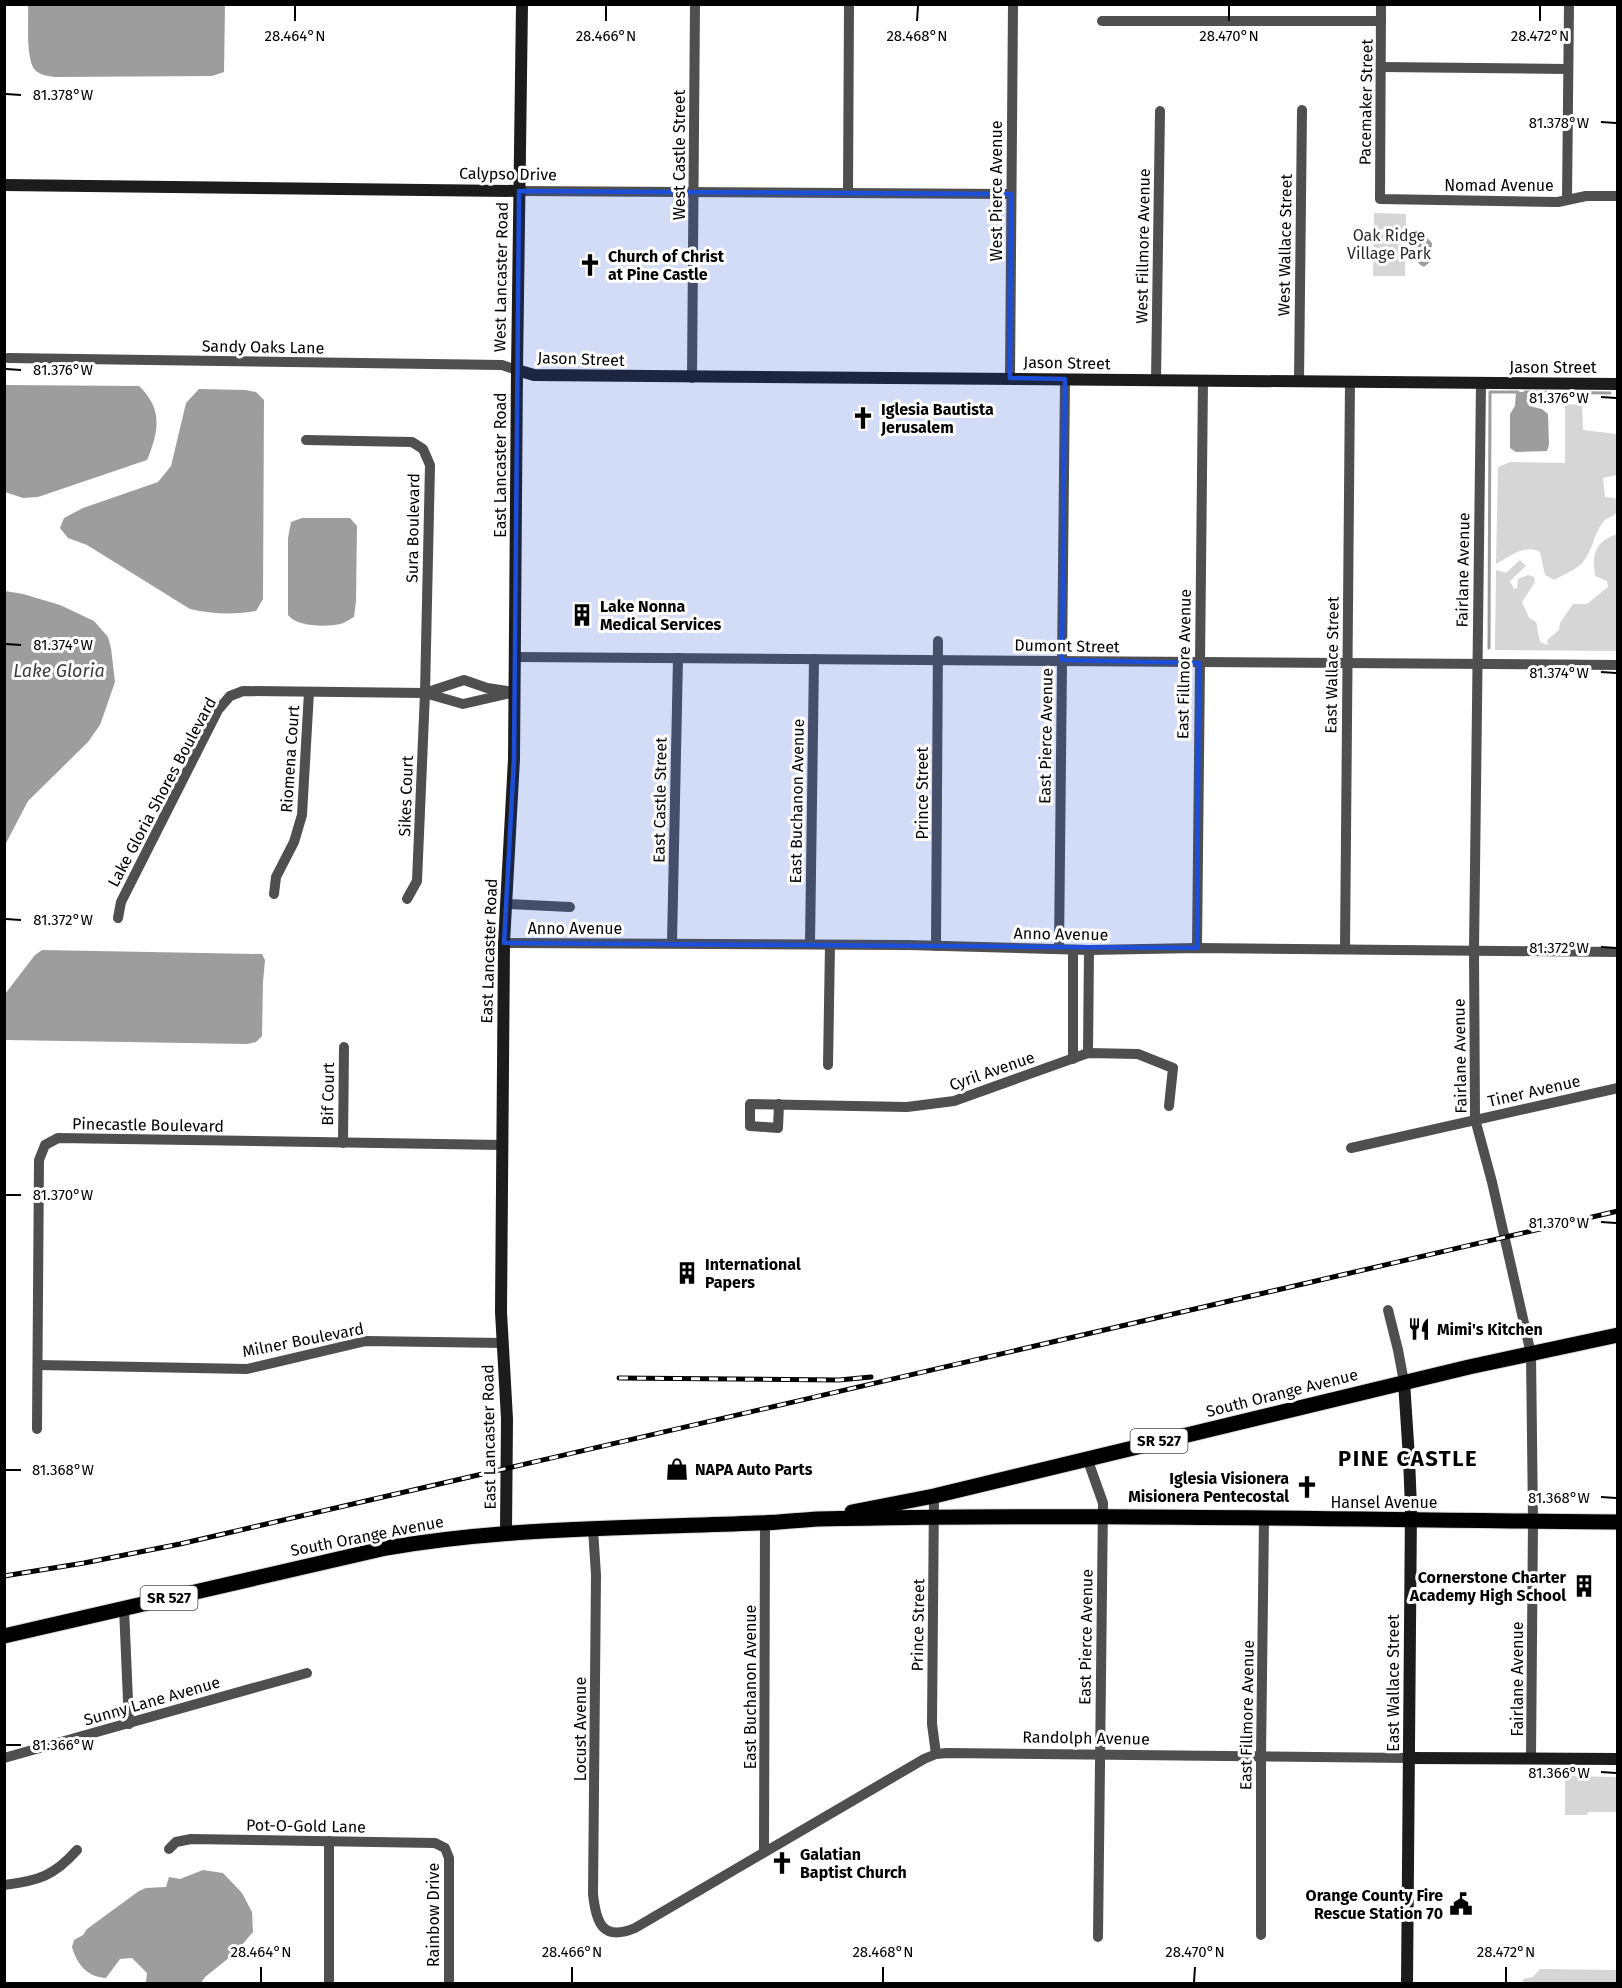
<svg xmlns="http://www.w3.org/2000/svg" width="1622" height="1988" viewBox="0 0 1622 1988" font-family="'Fira Sans',sans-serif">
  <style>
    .green { fill: #d6d6d6 }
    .water { fill: #9d9d9d }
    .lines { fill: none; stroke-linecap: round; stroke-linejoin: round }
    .stream { stroke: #9d9d9d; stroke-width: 3 }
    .primary-casing { stroke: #dbdbdb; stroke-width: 17 }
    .street { stroke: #4f4f4f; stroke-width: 10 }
    .secondary { stroke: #1c1c1c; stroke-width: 12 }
    .primary { stroke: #000; stroke-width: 15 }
    .rail-casing { stroke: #000; stroke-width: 5 }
    .rail { stroke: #fff; stroke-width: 3; stroke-dasharray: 9; stroke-linecap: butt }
    .marked { fill: #1d4ed8; fill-opacity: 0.2; stroke: #1d4ed8; stroke-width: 4.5; stroke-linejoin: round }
    .ticks { fill: none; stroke: #000; stroke-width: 2 }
    .labels { text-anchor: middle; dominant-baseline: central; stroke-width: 6; stroke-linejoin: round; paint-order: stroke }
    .shield { fill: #fff; stroke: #4c4c4c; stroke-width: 1.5 }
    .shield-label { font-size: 15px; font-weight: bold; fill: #000 }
    .street-label { font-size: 16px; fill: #000; stroke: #fff }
    .park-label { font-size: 16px; fill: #2d2d2d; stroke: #fff }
    .poi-label { font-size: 16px; font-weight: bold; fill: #000; stroke: #fff; text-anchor: start }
    .water-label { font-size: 18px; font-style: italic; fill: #3e3e3e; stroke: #fff }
    .district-label { font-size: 22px; font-weight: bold; letter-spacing: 1.5px; fill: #000; stroke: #fff }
    .ticks-label { font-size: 15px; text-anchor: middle; fill: #000; stroke: #fff; stroke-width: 6; stroke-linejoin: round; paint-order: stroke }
  </style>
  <rect width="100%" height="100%" fill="#fff"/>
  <g class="green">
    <polygon points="1374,213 1406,214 1405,276 1373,276"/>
    <path d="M1565 404 1582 405 1583 430 1617 434V475L1603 478 1605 497 1615 498C1617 502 1619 507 1617 511 1614 518 1606 517 1603 522 1593 535 1593 551 1582 563 1575 570 1563 575 1554 580L1545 575 1540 552C1524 544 1511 556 1496 564L1498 467 1510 462 1565 463Z"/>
    <path d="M1617 534V651L1495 650 1496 570 1506 573 1520 560 1526 566 1510 581 1514 589 1517 588 1518 579 1528 575 1534 577 1535 582 1522 602 1529 618 1536 622 1540 642 1548 645 1547 640 1559 630 1560 623 1573 604H1587L1608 587 1607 581 1595 576C1592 553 1595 542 1617 534Z"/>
    <polygon points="1565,1776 1617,1777 1617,1812 1588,1812 1587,1815 1565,1815"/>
    <polygon points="1540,1969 1617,1970 1617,1983 1523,1983 1523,1979 1533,1977"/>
  </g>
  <g class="water">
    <path d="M28 5H225L224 72 212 76 54 77C48 76 41 75 36 71 25 61 29 20 28 5Z"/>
    <polygon points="1417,237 1426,237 1432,243 1431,261 1424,267 1419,264 1413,249 1413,240"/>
    <path d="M5 385 139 386C163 409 159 431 147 460L38 497 23 498 5 492Z"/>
    <path d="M199 389 245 390 256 392 264 400 263 599 256 611C234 615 212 614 190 609L87 545 68 538 60 528 64 518 83 508 158 482 171 466 186 403Z"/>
    <polygon points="1516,392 1527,392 1529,406 1542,409 1548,414 1549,445 1547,451 1516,452 1510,448 1510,414 1515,406"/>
    <path d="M302 518H350L357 526 356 601 354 617C350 619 345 623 340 624 326 627 297 627 288 615V538L291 522Z"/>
    <polygon points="5,591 23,594 60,605 94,621 108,637 111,648 115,682 100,725 88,742 28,801 5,845"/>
    <polygon points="42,950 262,954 265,960 263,982 262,1036 256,1042 247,1044 5,1040 5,994 35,955"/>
    <path d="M203 1870 223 1873 242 1893 252 1912 253 1932 235 1953 205 1977 201 1983H146L147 1973 132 1958 120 1959 106 1978C87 1977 77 1964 72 1947L74 1940 83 1935 87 1929 139 1891 146 1888 166 1887 169 1877 180 1879Z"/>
  </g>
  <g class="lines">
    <g class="stream">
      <polyline points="1525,392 1610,393"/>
      <polyline points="1489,648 1490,392 1518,392"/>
    </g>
    <g class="primary-casing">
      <g id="primary">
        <polyline points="852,1512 934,1496 1469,1367 1618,1335"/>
        <path d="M4 1636 386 1548C508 1527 633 1528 757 1523 777 1523 798 1520 818 1519 1085 1513 1351 1520 1618 1522"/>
      </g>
    </g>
    <g class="street">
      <polyline points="1381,4 1380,199 1558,202 1586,196 1618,196"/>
      <polyline points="1102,21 1381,21"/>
      <polyline points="1381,67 1568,69"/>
      <polyline points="519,191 1011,194"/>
      <polyline points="848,193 849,4"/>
      <polyline points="1567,199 1569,4"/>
      <polyline points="8,358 502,365 517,370"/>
      <polyline points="692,378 695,4"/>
      <polyline points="1010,378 1013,4"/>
      <polyline points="1156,380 1160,111"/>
      <polyline points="1299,381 1302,110"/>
      <polyline points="1481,383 1474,950 1475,1119 1492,1182 1531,1354 1533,1521 1531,1758"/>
      <polyline points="306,440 412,442 423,449 430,465 425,693 417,881 407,899"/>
      <polyline points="516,657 1618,665"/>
      <polyline points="425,693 464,680 487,688 507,691"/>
      <polyline points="274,894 276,877 294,842 302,815 309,692"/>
      <polyline points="506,904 570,907"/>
      <polyline points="118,918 121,902 218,710 230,696 243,691 425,693 463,704 515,692"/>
      <polyline points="504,943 908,945 1089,950 1197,948 1618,952"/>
      <polyline points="672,943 678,658"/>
      <polyline points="810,944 814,659"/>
      <polyline points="936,946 938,641"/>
      <polyline points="1197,948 1203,380"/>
      <polyline points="1059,949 1065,379"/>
      <polyline points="1345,949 1350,381"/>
      <polyline points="1088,1053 1089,950"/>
      <polyline points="1073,1059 1073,950"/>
      <polyline points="828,1065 830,945"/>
      <polyline points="779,1104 778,1128 750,1126 750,1104 907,1107 954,1101 1088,1053 1138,1054 1173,1068 1169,1106"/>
      <polyline points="343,1143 344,1047"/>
      <polyline points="1351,1148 1618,1088"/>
      <polyline points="1388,1310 1398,1350 1404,1382"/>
      <polyline points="38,1365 247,1369 366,1341 503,1343"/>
      <polyline points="37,1429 39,1160 45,1145 58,1138 502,1145"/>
      <polyline points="1087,1458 1103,1503 1098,1937"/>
      <polyline points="934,1496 932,1724 936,1754"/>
      <path d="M593 1529 596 1575 593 1894C596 1922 602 1942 635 1928L924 1759 936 1754 947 1753 1409 1758"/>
      <polyline points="124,1608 129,1724"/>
      <polyline points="4,1758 307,1673"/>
      <polyline points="169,1849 176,1842 191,1839 435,1843 445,1848 449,1858 449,1984"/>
      <polyline points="764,1851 765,1523"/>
      <path d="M4 1885C38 1881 54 1876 77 1850"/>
      <polyline points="1261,1935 1261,1756 1264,1519"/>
      <polyline points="329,1984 329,1841"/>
    </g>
    <g class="secondary">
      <polyline points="4,185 519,191"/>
      <polyline points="517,370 534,375 1618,384"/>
      <polyline points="1404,1382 1409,1458 1411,1508 1407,1984"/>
      <polyline points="506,1532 507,1419 501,1312 504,943 514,759 517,370 522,4"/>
      <polyline points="1409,1758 1618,1759"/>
    </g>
    <use href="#primary" class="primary"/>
    <g class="rail-casing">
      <g id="rail">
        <polyline points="619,1378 839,1380 871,1377"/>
        <polyline points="4,1576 84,1563 180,1544 1618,1211"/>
      </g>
    </g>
    <use href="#rail" class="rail"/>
  </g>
  <path class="marked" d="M519 191 1011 194 1010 378 1065 379 1062 660 1199 663 1197 948 504 943 514 759Z"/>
  <path class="ticks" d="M295 21V6M606 21V6M917 21 918 6M1229 21V6M1540 21V6M6 94 21 95M1601 122 1616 123M6 369 21 370M1601 397 1616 398M6 644 21 645M1601 672 1616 673M6 919 21 920M1601 947 1616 948M6 1195H21M1601 1222 1616 1223M6 1470H21M1601 1497 1616 1498M6 1745H21M1601 1772 1616 1773M261 1982V1967M572 1982V1967M883 1982V1967M1194 1982 1195 1967M1506 1982V1967"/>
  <defs>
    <g id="church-bare" transform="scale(1.8)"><path d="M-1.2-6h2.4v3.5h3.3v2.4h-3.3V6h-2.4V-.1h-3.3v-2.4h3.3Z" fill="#000" stroke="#fff" stroke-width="2.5" paint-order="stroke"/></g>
    <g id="building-bare" transform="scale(1.8)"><path d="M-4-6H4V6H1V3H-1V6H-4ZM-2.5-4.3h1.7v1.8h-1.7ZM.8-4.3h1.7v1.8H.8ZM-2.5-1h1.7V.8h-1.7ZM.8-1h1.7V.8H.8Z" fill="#000" stroke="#fff" stroke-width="2.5" paint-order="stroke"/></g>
    <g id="restaurant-bare" transform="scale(1.8)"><path d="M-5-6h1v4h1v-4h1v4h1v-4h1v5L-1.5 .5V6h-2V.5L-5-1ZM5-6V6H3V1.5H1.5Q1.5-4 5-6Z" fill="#000" stroke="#fff" stroke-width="2.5" paint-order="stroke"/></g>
    <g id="shop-bare" transform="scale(1.8)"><path d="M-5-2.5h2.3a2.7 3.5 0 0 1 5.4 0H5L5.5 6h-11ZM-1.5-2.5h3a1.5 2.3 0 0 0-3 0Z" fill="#000" stroke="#fff" stroke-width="2.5" paint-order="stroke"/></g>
    <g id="civic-bare" transform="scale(1.8)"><path d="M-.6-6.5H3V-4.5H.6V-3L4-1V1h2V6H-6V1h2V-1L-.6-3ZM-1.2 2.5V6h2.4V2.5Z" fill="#000" stroke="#fff" stroke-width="2.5" paint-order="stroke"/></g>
  </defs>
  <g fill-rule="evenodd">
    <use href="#church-bare" x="590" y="265"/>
    <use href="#church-bare" x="863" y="418"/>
    <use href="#building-bare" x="582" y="615"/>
    <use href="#building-bare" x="687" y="1273"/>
    <use href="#restaurant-bare" x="1419" y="1329"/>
    <use href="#shop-bare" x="677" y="1469"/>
    <use href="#church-bare" x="1307" y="1487"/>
    <use href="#building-bare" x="1584" y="1586"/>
    <use href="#church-bare" x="782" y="1863"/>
    <use href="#civic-bare" x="1461" y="1904"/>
  </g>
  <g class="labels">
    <g class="shield">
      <rect x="1130.5" y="1429" width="57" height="24" rx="4.5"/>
      <rect x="140.5" y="1586" width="57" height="24" rx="4.5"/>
    </g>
    <g class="shield-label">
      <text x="1159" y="1441">SR 527</text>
      <text x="169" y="1598">SR 527</text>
    </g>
    <g class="street-label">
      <text transform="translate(1366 102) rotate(-89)">Pacemaker Street</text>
      <text transform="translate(679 155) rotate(-90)">West Castle Street</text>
      <text transform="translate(508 174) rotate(1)">Calypso Drive</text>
      <text x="1499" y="185">Nomad Avenue</text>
      <text transform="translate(996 191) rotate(-90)">West Pierce Avenue</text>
      <text transform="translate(1285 245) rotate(-89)">West Wallace Street</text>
      <text transform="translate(1143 246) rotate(-89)">West Fillmore Avenue</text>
      <text transform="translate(501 277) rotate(-89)">West Lancaster Road</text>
      <text transform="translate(263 347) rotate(1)">Sandy Oaks Lane</text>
      <text transform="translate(581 359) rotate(2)">Jason Street</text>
      <text transform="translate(1067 363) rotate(1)">Jason Street</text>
      <text x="1553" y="367">Jason Street</text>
      <text transform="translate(500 465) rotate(-90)">East Lancaster Road</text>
      <text transform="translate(413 528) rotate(-89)">Sura Boulevard</text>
      <text transform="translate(1463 570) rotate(-89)">Fairlane Avenue</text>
      <text transform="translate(1067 646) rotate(1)">Dumont Street</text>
      <text transform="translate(1184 664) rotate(-89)">East Fillmore Avenue</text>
      <text transform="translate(1332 665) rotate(-89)">East Wallace Street</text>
      <text transform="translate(1046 736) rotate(-89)">East Pierce Avenue</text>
      <text transform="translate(290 759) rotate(-86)">Riomena Court</text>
      <text transform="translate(162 792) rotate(-62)">Lake Gloria Shores Boulevard</text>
      <text transform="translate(922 793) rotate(-90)">Prince Street</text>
      <text transform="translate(406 796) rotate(-88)">Sikes Court</text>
      <text transform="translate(660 800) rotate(-89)">East Castle Street</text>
      <text transform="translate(797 801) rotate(-89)">East Buchanon Avenue</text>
      <text x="575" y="928">Anno Avenue</text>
      <text transform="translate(1061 934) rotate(1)">Anno Avenue</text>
      <text transform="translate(489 951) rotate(-88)">East Lancaster Road</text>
      <text transform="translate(1460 1056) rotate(-91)">Fairlane Avenue</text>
      <text transform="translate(992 1071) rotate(-19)">Cyril Avenue</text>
      <text transform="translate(1534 1091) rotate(-13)">Tiner Avenue</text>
      <text transform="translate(328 1094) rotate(-89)">Bif Court</text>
      <text transform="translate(148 1125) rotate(1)">Pinecastle Boulevard</text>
      <text transform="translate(303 1340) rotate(-11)">Milner Boulevard</text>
      <text transform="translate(1282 1393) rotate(-14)">South Orange Avenue</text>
      <text transform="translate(489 1437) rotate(-91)">East Lancaster Road</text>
      <text x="1384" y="1502">Hansel Avenue</text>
      <text transform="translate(367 1536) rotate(-11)">South Orange Avenue</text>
      <text transform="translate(918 1625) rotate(-89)">Prince Street</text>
      <text transform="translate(1086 1637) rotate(-89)">East Pierce Avenue</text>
      <text transform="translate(1517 1679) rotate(-90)">Fairlane Avenue</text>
      <text transform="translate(1393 1683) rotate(-90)">East Wallace Street</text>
      <text transform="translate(750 1687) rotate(-90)">East Buchanon Avenue</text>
      <text transform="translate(152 1701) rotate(-16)">Sunny Lane Avenue</text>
      <text transform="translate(1247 1715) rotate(-89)">East Fillmore Avenue</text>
      <text transform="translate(580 1729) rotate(-90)">Locust Avenue</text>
      <text transform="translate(1086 1738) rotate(1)">Randolph Avenue</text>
      <text transform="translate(306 1826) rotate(1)">Pot-O-Gold Lane</text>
      <text transform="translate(433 1915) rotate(-90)">Rainbow Drive</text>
    </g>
    <g class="park-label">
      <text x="1389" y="235">Oak Ridge<tspan x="1389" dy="18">Village Park</tspan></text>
    </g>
    <g class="poi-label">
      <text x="608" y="256">Church of Christ<tspan x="608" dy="18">at Pine Castle</tspan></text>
      <text x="881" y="409">Iglesia Bautista<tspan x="881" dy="18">Jerusalem</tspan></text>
      <text x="600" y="606">Lake Nonna<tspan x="600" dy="18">Medical Services</tspan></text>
      <text x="705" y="1264">International<tspan x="705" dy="18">Papers</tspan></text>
      <text x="1437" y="1329">Mimi's Kitchen</text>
      <text x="695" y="1469">NAPA Auto Parts</text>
      <text x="1289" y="1478" text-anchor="end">Iglesia Visionera<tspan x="1289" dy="18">Misionera Pentecostal</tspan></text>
      <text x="1566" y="1577" text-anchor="end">Cornerstone Charter<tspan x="1566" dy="18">Academy High School</tspan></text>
      <text x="800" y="1854">Galatian<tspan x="800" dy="18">Baptist Church</tspan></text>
      <text x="1443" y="1895" text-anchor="end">Orange County Fire<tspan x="1443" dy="18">Rescue Station 70</tspan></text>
    </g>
    <g class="water-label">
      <text x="59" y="671">Lake Gloria</text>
    </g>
    <g class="district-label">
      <text x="1408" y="1458">PINE CASTLE</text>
    </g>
  </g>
  <g class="ticks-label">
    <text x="295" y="41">28.464°N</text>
    <text x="606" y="41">28.466°N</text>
    <text x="917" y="41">28.468°N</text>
    <text x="1229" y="41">28.470°N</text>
    <text x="1540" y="41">28.472°N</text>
    <text x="63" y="100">81.378°W</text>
    <text x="1559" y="128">81.378°W</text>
    <text x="63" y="375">81.376°W</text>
    <text x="1559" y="403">81.376°W</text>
    <text x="63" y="650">81.374°W</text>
    <text x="1559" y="678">81.374°W</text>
    <text x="63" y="925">81.372°W</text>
    <text x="1559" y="953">81.372°W</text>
    <text x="63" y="1200">81.370°W</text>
    <text x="1559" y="1228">81.370°W</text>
    <text x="63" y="1475">81.368°W</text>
    <text x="1559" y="1503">81.368°W</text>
    <text x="63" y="1750">81.366°W</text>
    <text x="1559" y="1778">81.366°W</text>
    <text x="261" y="1957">28.464°N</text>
    <text x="572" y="1957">28.466°N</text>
    <text x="883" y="1957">28.468°N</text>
    <text x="1195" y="1957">28.470°N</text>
    <text x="1506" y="1957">28.472°N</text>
  </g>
  <rect width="1622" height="1988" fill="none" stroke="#000000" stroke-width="12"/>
</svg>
